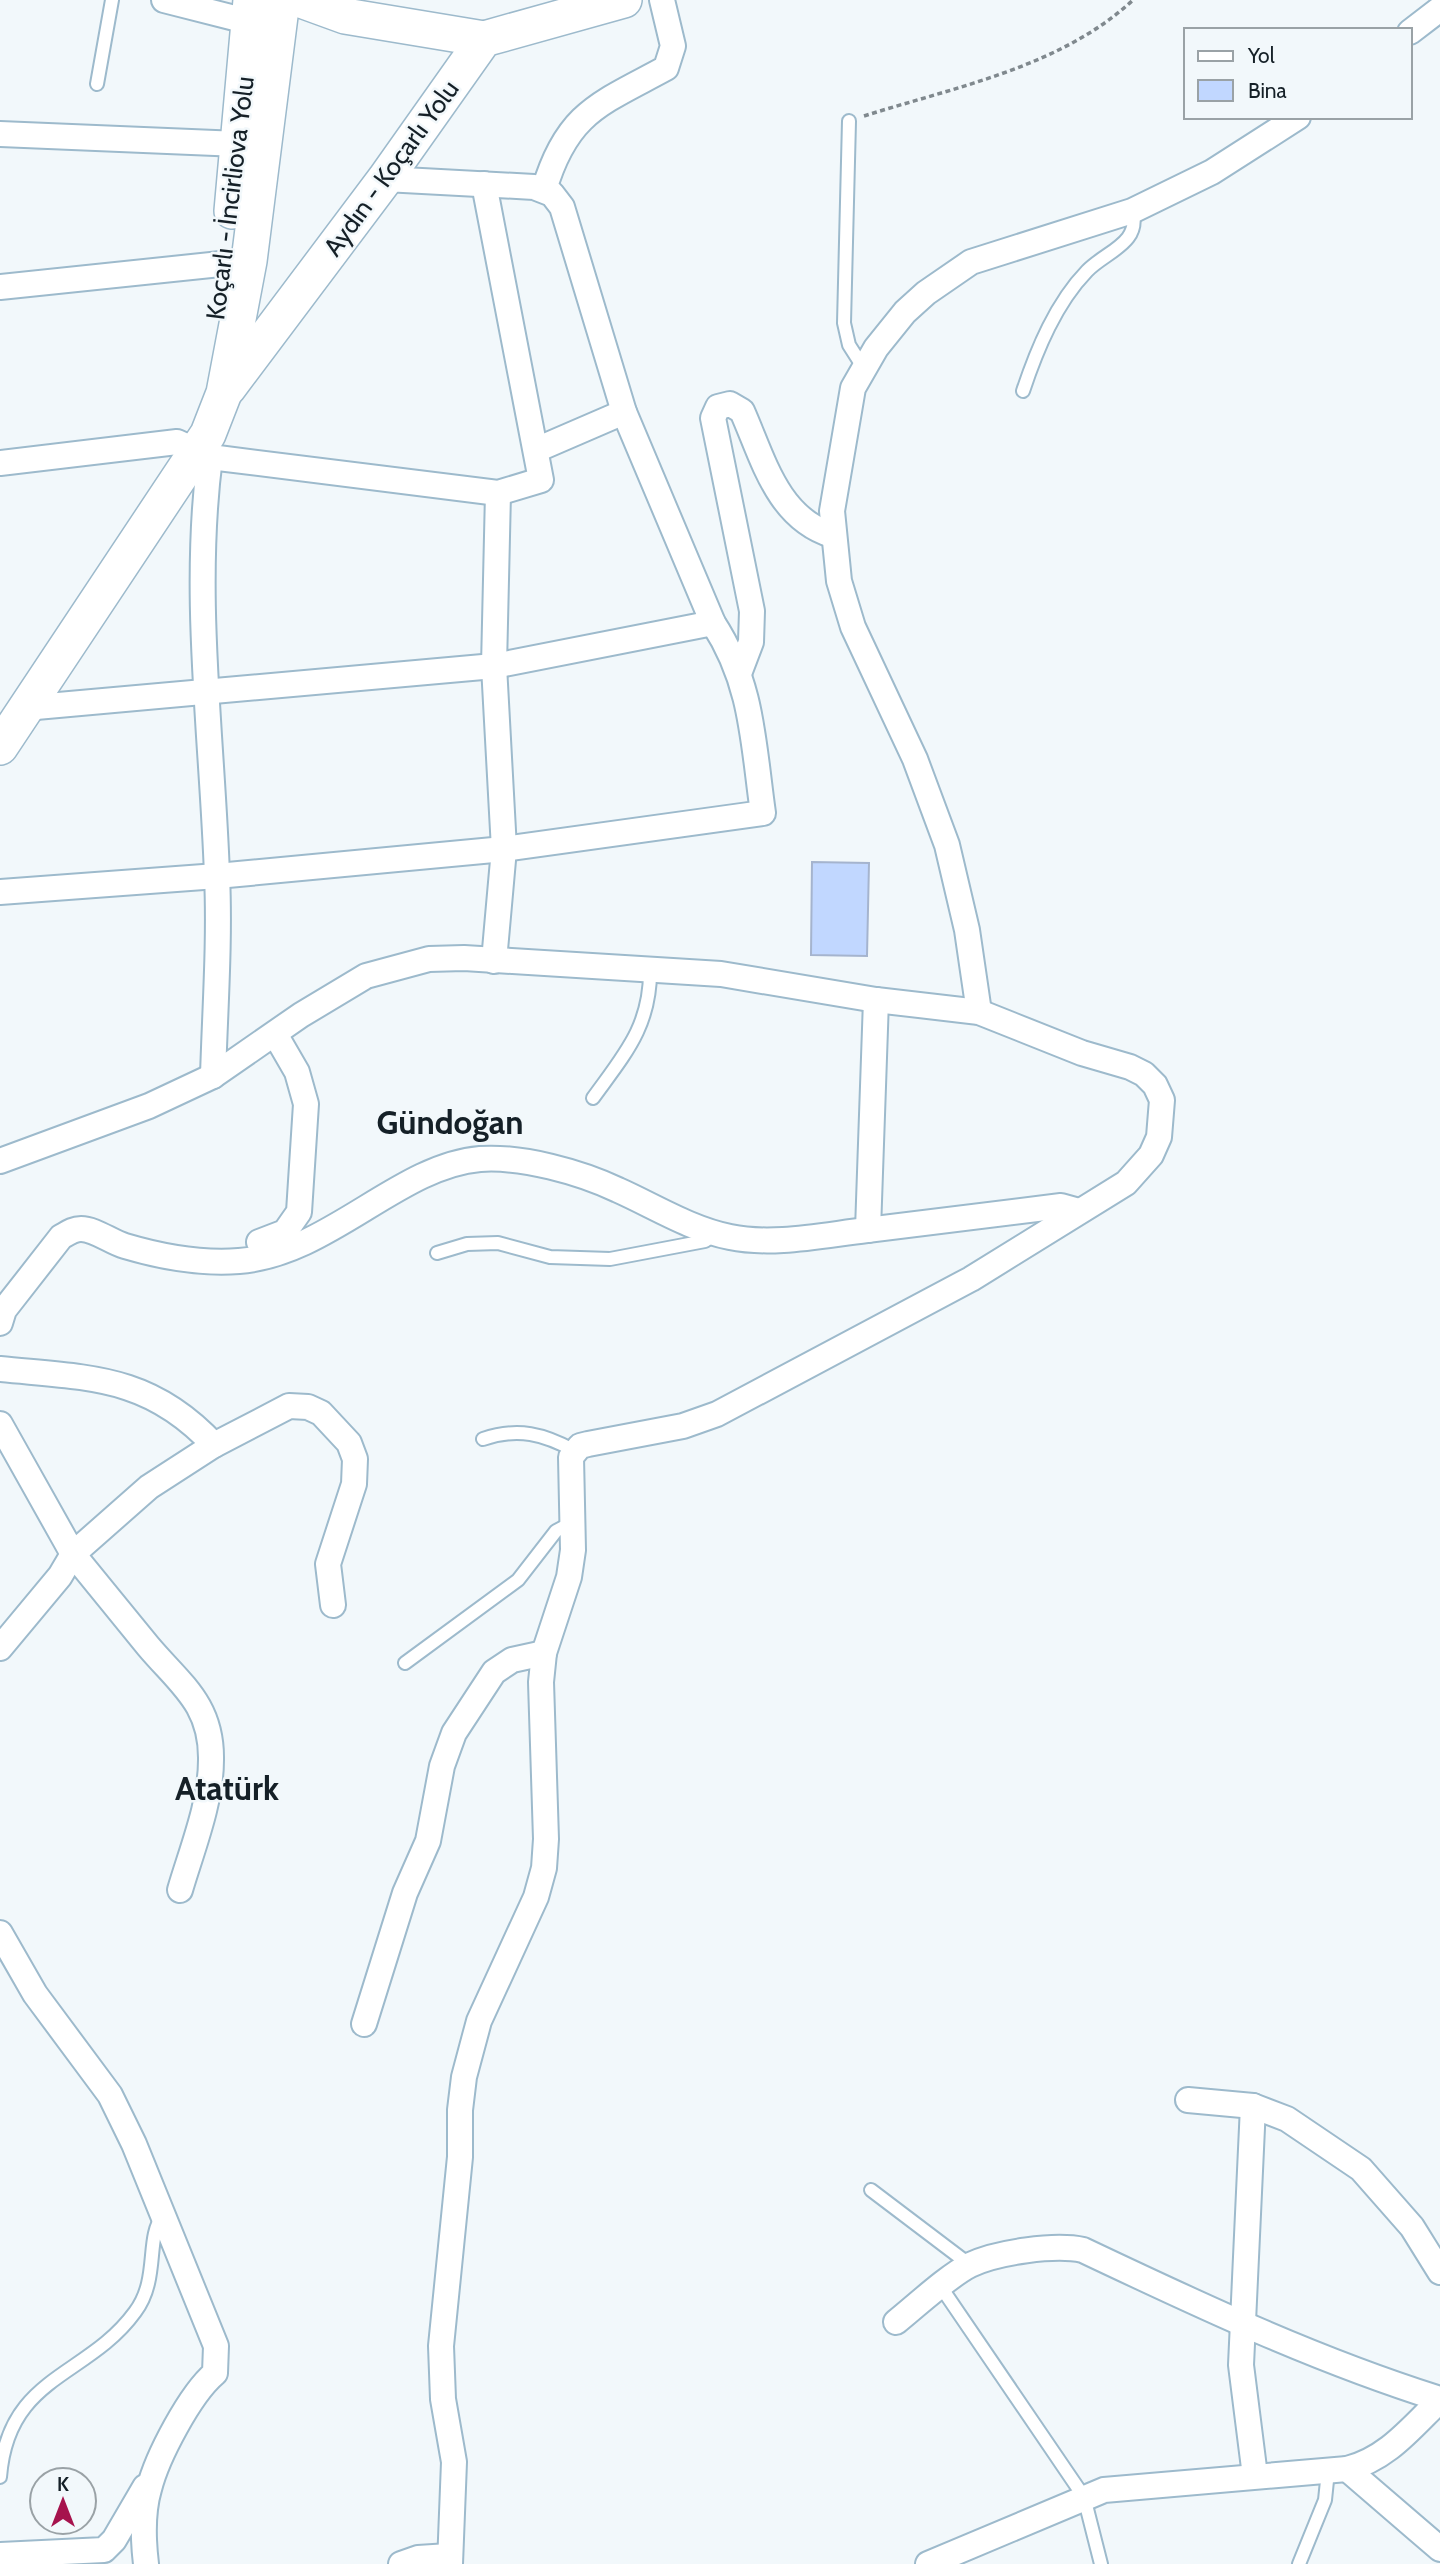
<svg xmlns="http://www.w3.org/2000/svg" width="1440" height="2564" viewBox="0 0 1440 2564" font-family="Cabin,sans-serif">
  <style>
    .building { fill: #c1d7ff; stroke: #a5b4ce; stroke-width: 2 }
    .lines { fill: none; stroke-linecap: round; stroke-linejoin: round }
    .lane-casing { stroke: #9dbacc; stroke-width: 16 }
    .street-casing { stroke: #9dbacc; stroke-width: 28 }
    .secondary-casing { stroke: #9dbacc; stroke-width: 38 }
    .path { stroke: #80898e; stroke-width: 3.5; stroke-dasharray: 5 3.5; stroke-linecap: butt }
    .lane { stroke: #fff; stroke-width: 12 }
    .street { stroke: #fff; stroke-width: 24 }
    .secondary { stroke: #fff; stroke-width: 35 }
    .labels { text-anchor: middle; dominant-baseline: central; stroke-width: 5; stroke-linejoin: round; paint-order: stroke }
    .street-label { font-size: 26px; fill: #152027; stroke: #f2f8fb }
    .district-label { font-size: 33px; font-weight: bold; fill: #152027; stroke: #f2f8fb }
  </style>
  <rect width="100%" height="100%" fill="#f2f8fb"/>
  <polygon class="building" points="812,862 869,863 867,956 811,955"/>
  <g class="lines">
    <g class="lane-casing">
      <g id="lane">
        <polyline points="97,84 112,0"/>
        <polyline points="849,121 844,323 849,345 863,367"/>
        <path d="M1023 391C1037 349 1056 303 1087 271 1105 252 1142 243 1132 211"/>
        <path d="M593 1098C624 1055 651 1026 650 969"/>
        <polyline points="437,1253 467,1244 498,1243 550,1257 610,1259 705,1241 715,1234"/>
        <path d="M483 1439C518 1427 544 1434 575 1451"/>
        <polyline points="405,1663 518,1580 556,1531 573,1522"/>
        <polyline points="871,2190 970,2265"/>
        <polyline points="941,2287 1084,2497 1101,2564"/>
        <path d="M0 2477C8 2375 87 2378 135 2312 160 2279 145 2237 163 2216"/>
        <polyline points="1299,2564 1325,2500 1328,2471"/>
      </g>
    </g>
    <g class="street-casing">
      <g id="street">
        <polyline points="164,0 262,25"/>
        <polyline points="1410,32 1440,9"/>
        <polyline points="0,134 239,144"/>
        <path d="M544 190C567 112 600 104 666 68L673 46 662 0"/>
        <polyline points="0,287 249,261"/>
        <polyline points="536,450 624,412"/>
        <path d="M210 457C192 595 212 736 217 875 220 941 215 1009 213 1076"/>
        <polyline points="0,463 177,442 210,457 498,493 541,480 484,184"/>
        <path d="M740 671 751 642 752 611 713 418 718 407 730 404 742 411C763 458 777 518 832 535"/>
        <polyline points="25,708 494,666 713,623"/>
        <path d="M0 892 217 876 504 849 763 813C753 743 753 684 713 623L624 412 562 207 552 194 534 187 385 179"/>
        <polyline points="494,961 504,849 494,666 498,493"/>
        <polyline points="979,1012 967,930 947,845 915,759 853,627 839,581 832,511 853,388 876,348 905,312 926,293 971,262 1132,211 1212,172 1298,117"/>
        <polyline points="0,1161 149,1106 213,1076 301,1015 366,976 429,959 464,958 721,974 876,1000 979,1012 1082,1053 1130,1067 1144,1074 1155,1085 1162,1100 1159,1137 1151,1155 1126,1183 971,1279 717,1414 683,1426 588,1444 580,1446 571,1457 573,1550 569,1577 544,1653 541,1682 546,1839 544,1868 536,1897 479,2021 464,2077 460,2110 460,2157 441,2346 443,2399 454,2462 450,2564"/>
        <polyline points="868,1230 876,1000"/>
        <polyline points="259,1242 285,1232 299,1212 306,1104 297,1072 275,1034"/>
        <path d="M0 1323 4 1310 61 1237C68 1233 73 1229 81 1229 95 1229 111 1242 125 1246 162 1257 200 1264 239 1261 329 1254 398 1166 480 1159 522 1156 580 1172 618 1190 654 1206 690 1229 730 1237 773 1246 823 1235 867 1230 931 1222 996 1214 1061 1206L1079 1211"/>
        <path d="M0 1369C89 1378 149 1375 214 1445"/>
        <polyline points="0,1424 73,1554 60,1576 0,1648"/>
        <path d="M180 1890C192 1849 211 1803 211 1760 212 1704 180 1684 148 1646 123 1615 98 1585 73 1554L149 1487 214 1445 289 1406 308 1407 321 1413 349 1443 355 1459 354 1484 328 1564 333 1605"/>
        <path d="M0 1933 35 1994 110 2095 134 2144 216 2346 215 2373C190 2394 157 2457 149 2489 142 2513 143 2539 146 2564"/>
        <polyline points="364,2024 405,1893 428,1841 442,1766 454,1733 494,1672 512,1660 544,1653"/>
        <polyline points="1188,2100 1253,2106 1287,2119 1361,2169 1412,2227 1440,2272"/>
        <polyline points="1253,2106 1241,2365 1255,2476"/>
        <path d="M896 2322C916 2306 948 2276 970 2265 997 2252 1055 2244 1083 2250 1201 2306 1316 2360 1440 2399"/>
        <polyline points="1347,2469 1440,2549"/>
        <polyline points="0,2555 104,2550 114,2540 145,2487"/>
        <polyline points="401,2564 418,2558 449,2556"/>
        <path d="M928 2564 1104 2490 1347 2469C1387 2459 1411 2428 1440 2400"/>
      </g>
    </g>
    <g class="secondary-casing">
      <g id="secondary">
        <polyline points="301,0 345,16 484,39"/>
        <polyline points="232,211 251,0"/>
        <polyline points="228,388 385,179 484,39 624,0"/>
        <polyline points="0,747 208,434 224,393 249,261 282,0"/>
      </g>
    </g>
    <path class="path" d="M864 116C955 87 1061 67 1133 0"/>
    <use href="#lane" class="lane"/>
    <use href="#street" class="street"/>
    <use href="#secondary" class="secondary"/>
  </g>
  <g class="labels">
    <g class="street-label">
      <text transform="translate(391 168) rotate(-54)">Aydın - Koçarlı Yolu</text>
      <text transform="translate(230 198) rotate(-83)">Koçarlı - İncirliova Yolu</text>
    </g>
    <g class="district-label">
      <text x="450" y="1122">Gündoğan</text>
      <text x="227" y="1788">Atatürk</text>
    </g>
  </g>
  <rect x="1184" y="28" width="228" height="91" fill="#f2f8fb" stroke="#9aa2a6" stroke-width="2"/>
  <rect x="1198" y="51" width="35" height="10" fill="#ffffff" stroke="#9aa2a6" stroke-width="2"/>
  <text x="1248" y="63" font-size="21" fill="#152027">Yol</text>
  <rect x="1198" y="80" width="35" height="21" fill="#c1d7ff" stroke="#9aa2a6" stroke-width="2"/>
  <text x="1248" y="98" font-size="21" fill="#152027">Bina</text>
  <g transform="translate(63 2501)"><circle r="33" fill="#f2f8fb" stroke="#9aa2a6" stroke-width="2"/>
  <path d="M0-5L12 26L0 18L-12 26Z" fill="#a6134d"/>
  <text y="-10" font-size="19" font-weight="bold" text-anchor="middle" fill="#152027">K</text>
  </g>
</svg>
